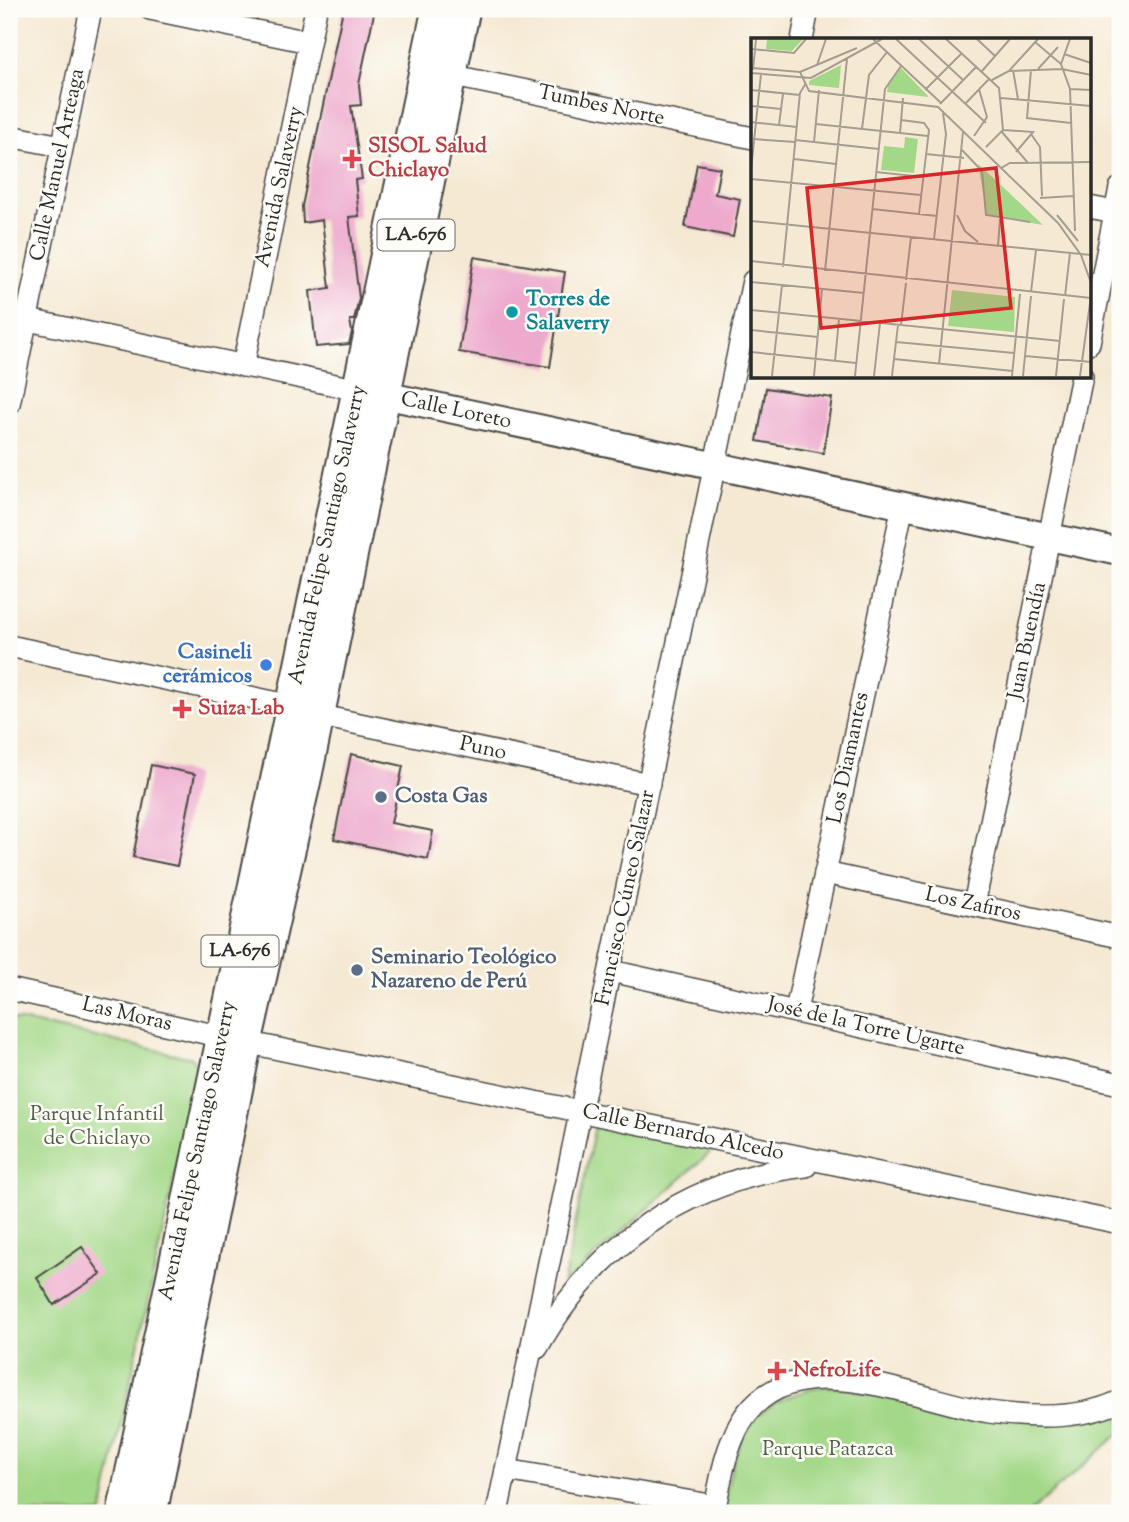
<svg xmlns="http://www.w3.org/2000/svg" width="1129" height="1522" viewBox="0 0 1129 1522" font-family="'Sorts Mill Goudy',serif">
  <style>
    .green { fill: #a4d889; stroke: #68825a; stroke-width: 2 }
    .building { fill: #edaacd }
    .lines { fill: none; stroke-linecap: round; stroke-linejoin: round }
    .minor-casing { stroke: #494844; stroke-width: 24 }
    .tertiary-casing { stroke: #494844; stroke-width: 30 }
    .primary-casing { stroke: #494844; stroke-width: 37 }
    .minor { stroke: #fff; stroke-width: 21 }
    .tertiary { stroke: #fff; stroke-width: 26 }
    .primary { stroke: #fff; stroke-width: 33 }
    .health-dot { fill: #e0444e; stroke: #fdfcf7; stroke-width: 2.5 }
    .culture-dot { fill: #0f9aa8; stroke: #fdfcf7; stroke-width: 2.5 }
    .shop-dot { fill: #3f7fe0; stroke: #fdfcf7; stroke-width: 2.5 }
    .service-dot { fill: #5c6f8a; stroke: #fdfcf7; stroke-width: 2.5 }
    .labels { text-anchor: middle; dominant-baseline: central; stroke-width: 5; stroke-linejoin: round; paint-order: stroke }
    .shield { fill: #fdfcf7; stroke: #6a6a68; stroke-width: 2 }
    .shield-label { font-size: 19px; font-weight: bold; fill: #2b2b2b }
    .street-label { font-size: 21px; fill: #2b2b2b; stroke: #fdfcf7 }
    .health-label { font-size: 21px; font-weight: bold; fill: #be3a42; stroke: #fdfcf7; text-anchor: start }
    .culture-label { font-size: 21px; font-weight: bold; fill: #0d838f; stroke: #fdfcf7; text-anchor: start }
    .shop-label { font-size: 21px; font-weight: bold; fill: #366cbe; stroke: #fdfcf7; text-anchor: end }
    .service-label { font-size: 21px; font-weight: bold; fill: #4e5e75; stroke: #fdfcf7; text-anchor: start }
    .park-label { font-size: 21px; fill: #4f5f47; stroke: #fdfcf7 }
    .inset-road { fill: none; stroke: #a49d90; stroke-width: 2 }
    .view { fill: #d62828; fill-opacity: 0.15; stroke: #d62828; stroke-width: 3.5 }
    .inset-edge { fill: none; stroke: #2b2b2b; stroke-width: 3.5 }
  </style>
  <rect width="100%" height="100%" fill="#fdfcf7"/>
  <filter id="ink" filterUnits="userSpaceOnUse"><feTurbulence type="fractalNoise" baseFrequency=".0143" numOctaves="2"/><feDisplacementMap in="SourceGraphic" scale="14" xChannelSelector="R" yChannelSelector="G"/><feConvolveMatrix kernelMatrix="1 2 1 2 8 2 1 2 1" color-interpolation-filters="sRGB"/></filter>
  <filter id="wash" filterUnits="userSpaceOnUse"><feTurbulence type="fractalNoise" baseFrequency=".00686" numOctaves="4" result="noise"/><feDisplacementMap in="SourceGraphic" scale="28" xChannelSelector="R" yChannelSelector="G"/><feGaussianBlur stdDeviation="1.57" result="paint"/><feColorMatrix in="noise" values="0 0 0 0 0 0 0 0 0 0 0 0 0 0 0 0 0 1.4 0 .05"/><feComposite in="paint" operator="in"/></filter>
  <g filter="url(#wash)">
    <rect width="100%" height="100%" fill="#f5e9d3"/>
    <g class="green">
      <polygon points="9,1018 192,1058 198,1068 102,1513 9,1513"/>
      <polygon points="595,1125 715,1148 563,1285"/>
      <path d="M824 1386 849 1389 936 1408H1120V1433L1029 1513H722C737 1439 742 1404 824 1386Z"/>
    </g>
    <g id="blocks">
      <g class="building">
        <polygon points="343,9 375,9 359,84 361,105 351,106 362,179 355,180 359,216 349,217 359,298 354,320 350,320 352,332 349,344 316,347 310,291 330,288 322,220 303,223 302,206"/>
        <polygon points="697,164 720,168 715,194 740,199 733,237 685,227"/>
        <polygon points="474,257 565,272 550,367 459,352"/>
        <polygon points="766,388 832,398 823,453 757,441"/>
        <polygon points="351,754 403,766 391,823 433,831 428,859 334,839"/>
        <polygon points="151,765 195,774 177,866 133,857"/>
        <polygon points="82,1247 101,1274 54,1305 37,1278"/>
      </g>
    </g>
  </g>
  <g filter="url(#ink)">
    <use href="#blocks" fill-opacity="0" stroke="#494844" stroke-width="2"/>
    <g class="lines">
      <g class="minor-casing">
        <g id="minor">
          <polyline points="150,9 309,42"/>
          <polyline points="802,40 808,9"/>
          <polyline points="449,75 753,138"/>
          <polyline points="9,136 62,146"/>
          <polyline points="1089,207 1120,213"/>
          <polyline points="9,316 359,390"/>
          <polyline points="1089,343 1120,188"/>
          <polyline points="243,366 316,9"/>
          <polyline points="9,404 91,9"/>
          <polyline points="9,646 292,706"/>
          <polyline points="316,715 649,784"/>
          <polyline points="825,873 1120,937"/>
          <polyline points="974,905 1082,376"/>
          <polyline points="611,971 1120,1084"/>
          <polyline points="9,989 245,1042 1120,1223"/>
          <polyline points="796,1011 903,505"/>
          <path d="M537 1348C595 1245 688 1179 806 1166"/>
          <polyline points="506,1470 716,1506"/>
          <polyline points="497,1513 753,281"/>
          <path d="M714 1513C720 1483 725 1449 741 1422 791 1338 917 1401 989 1412 1031 1418 1081 1420 1120 1401"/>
        </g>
      </g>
      <g class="tertiary-casing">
        <polyline id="tertiary" points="365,391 1120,552"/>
      </g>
      <g class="primary-casing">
        <g id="primary">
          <polyline points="124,1513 439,9"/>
          <polyline points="150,1513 245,1042 305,775 463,9"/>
        </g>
      </g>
      <use href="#minor" class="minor"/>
      <use href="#tertiary" class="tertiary"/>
      <use href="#primary" class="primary"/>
    </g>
  </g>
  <g class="health-dot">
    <path d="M348.5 148.5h7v7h7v7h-7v7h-7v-7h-7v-7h7z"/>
    <path d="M178.5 698.5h7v7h7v7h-7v7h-7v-7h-7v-7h7z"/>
    <path d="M773.5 1360.5h7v7h7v7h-7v7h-7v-7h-7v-7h7z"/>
  </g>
  <circle class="culture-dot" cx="512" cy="312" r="7"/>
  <circle class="shop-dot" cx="266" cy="665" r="7"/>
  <g class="service-dot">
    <circle cx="381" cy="797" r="7"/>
    <circle cx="357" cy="970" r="7"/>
  </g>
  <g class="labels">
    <g class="shield">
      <rect x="377.5" y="219.5" width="77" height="31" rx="5"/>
      <rect x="201.5" y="935.5" width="77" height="31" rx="5"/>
    </g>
    <g class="shield-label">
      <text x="416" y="235">LA-676</text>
      <text x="240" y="951">LA-676</text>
    </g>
    <g class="street-label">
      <text transform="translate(601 106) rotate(12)">Tumbes Norte</text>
      <text transform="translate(58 165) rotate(-78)">Calle Manuel Arteaga</text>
      <text transform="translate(280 187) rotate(-78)">Avenida Salaverry</text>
      <text transform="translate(456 411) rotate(12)">Calle Loreto</text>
      <text transform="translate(328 535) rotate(-78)">Avenida Felipe Santiago Salaverry</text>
      <text transform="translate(1028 641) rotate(-78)">Juan Buendía</text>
      <text transform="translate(483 749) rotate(12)">Puno</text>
      <text transform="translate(849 758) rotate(-78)">Los Diamantes</text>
      <text transform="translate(626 898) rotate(-78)">Francisco Cúneo Salazar</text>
      <text transform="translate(973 905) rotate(12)">Los Zafiros</text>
      <text transform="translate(127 1015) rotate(13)">Las Moras</text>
      <text transform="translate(866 1027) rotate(13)">José de la Torre Ugarte</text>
      <text transform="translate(683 1133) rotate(12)">Calle Bernardo Alcedo</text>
      <text transform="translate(198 1151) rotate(-78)">Avenida Felipe Santiago Salaverry</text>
    </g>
    <g class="health-label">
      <text x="368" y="147">SISOL Salud<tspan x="368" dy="24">Chiclayo</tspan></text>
      <text x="198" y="709">Suiza Lab</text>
      <text x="793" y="1371">NefroLife</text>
    </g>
    <g class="culture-label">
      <text x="526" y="300">Torres de<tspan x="526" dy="24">Salaverry</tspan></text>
    </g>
    <g class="shop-label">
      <text x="252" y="653">Casineli<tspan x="252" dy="24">cerámicos</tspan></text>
    </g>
    <g class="service-label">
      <text x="395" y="797">Costa Gas</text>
      <text x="371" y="958">Seminario Teológico<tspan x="371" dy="24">Nazareno de Perú</tspan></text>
    </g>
    <g class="park-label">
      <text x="97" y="1115">Parque Infantil<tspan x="97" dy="24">de Chiclayo</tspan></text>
      <text x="828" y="1450">Parque Patazca</text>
    </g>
  </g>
  <g transform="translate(751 38)">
    <rect width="340" height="340" fill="#f5e9d3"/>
    <path d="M16 1H52L41 13 15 11ZM90 27 88 50 58 47V43ZM150 30 177 58V59L136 54 138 43ZM154 99 167 101 163 135 130 132 133 108 153 110ZM227 126 251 148 292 187 236 177ZM201 252 264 259 263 294 197 288Z" fill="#a4d889"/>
    <path class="inset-road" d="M122 1 190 65M145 1 235 85M168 1 212 42M195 1 248 50 252 92 235 109M226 1 244 18M319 1 310 26 319 51 324 193M284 4 310 26M0 11 43 15 55 1M313 16 340 25M66 27 75 1M1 30 49 34 106 10M287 31 307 9M2 32 5 1M262 32 267 61M280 32 276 80 320 85M231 33 259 1M258 33 311 31 340 37M49 34 58 53 187 69 307 185 330 217 340 245M0 35 60 40 131 1M241 42 258 33 287 1M319 51 340 52M0 52 49 57M174 52 211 15M250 60 340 68M189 66 226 28M214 66 239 40M0 68 30 71M150 82 173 85 178 92 168 176M0 84 46 89M65 86 177 98M28 87 32 56M111 91 118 37 136 14M252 92 282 94 265 114M251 94 277 125M149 95 152 60M280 96 289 109 291 158M223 98 236 79 228 51M2 101 44 104M44 102 128 111M63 104 68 52M211 112 231 133 235 177 279 184M175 116 213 120M43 121 85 126M250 130 259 125 340 124M0 132 10 36M125 134 172 139M0 141 170 157M289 160 322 158M121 171 186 178M206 177 214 193 227 204M306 177 327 203M0 183 340 217M183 201 195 96 192 75M247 208 249 181M0 223 340 260M32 229 49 55 55 45M74 233 96 21M155 242 160 199M0 244 113 255M280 254 285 212M314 258 319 215M0 272 309 303M150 287 155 245M0 292 67 299M145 304 263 315M0 314 105 325M274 318 340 324M143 321 262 333M84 323 88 281M188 326 212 94M21 338 31 247M63 338 71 251M104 338 134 51 150 28M123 338 129 285M141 338 147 287M261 338 269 256M272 338 280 258M305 338 313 261M329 338 340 258"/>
    <path class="view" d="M245 130 260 270 70 290 56 150Z"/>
    <rect width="340" height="340" class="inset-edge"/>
  </g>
  <rect width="1129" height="1522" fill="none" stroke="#fdfcf7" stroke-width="35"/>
</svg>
